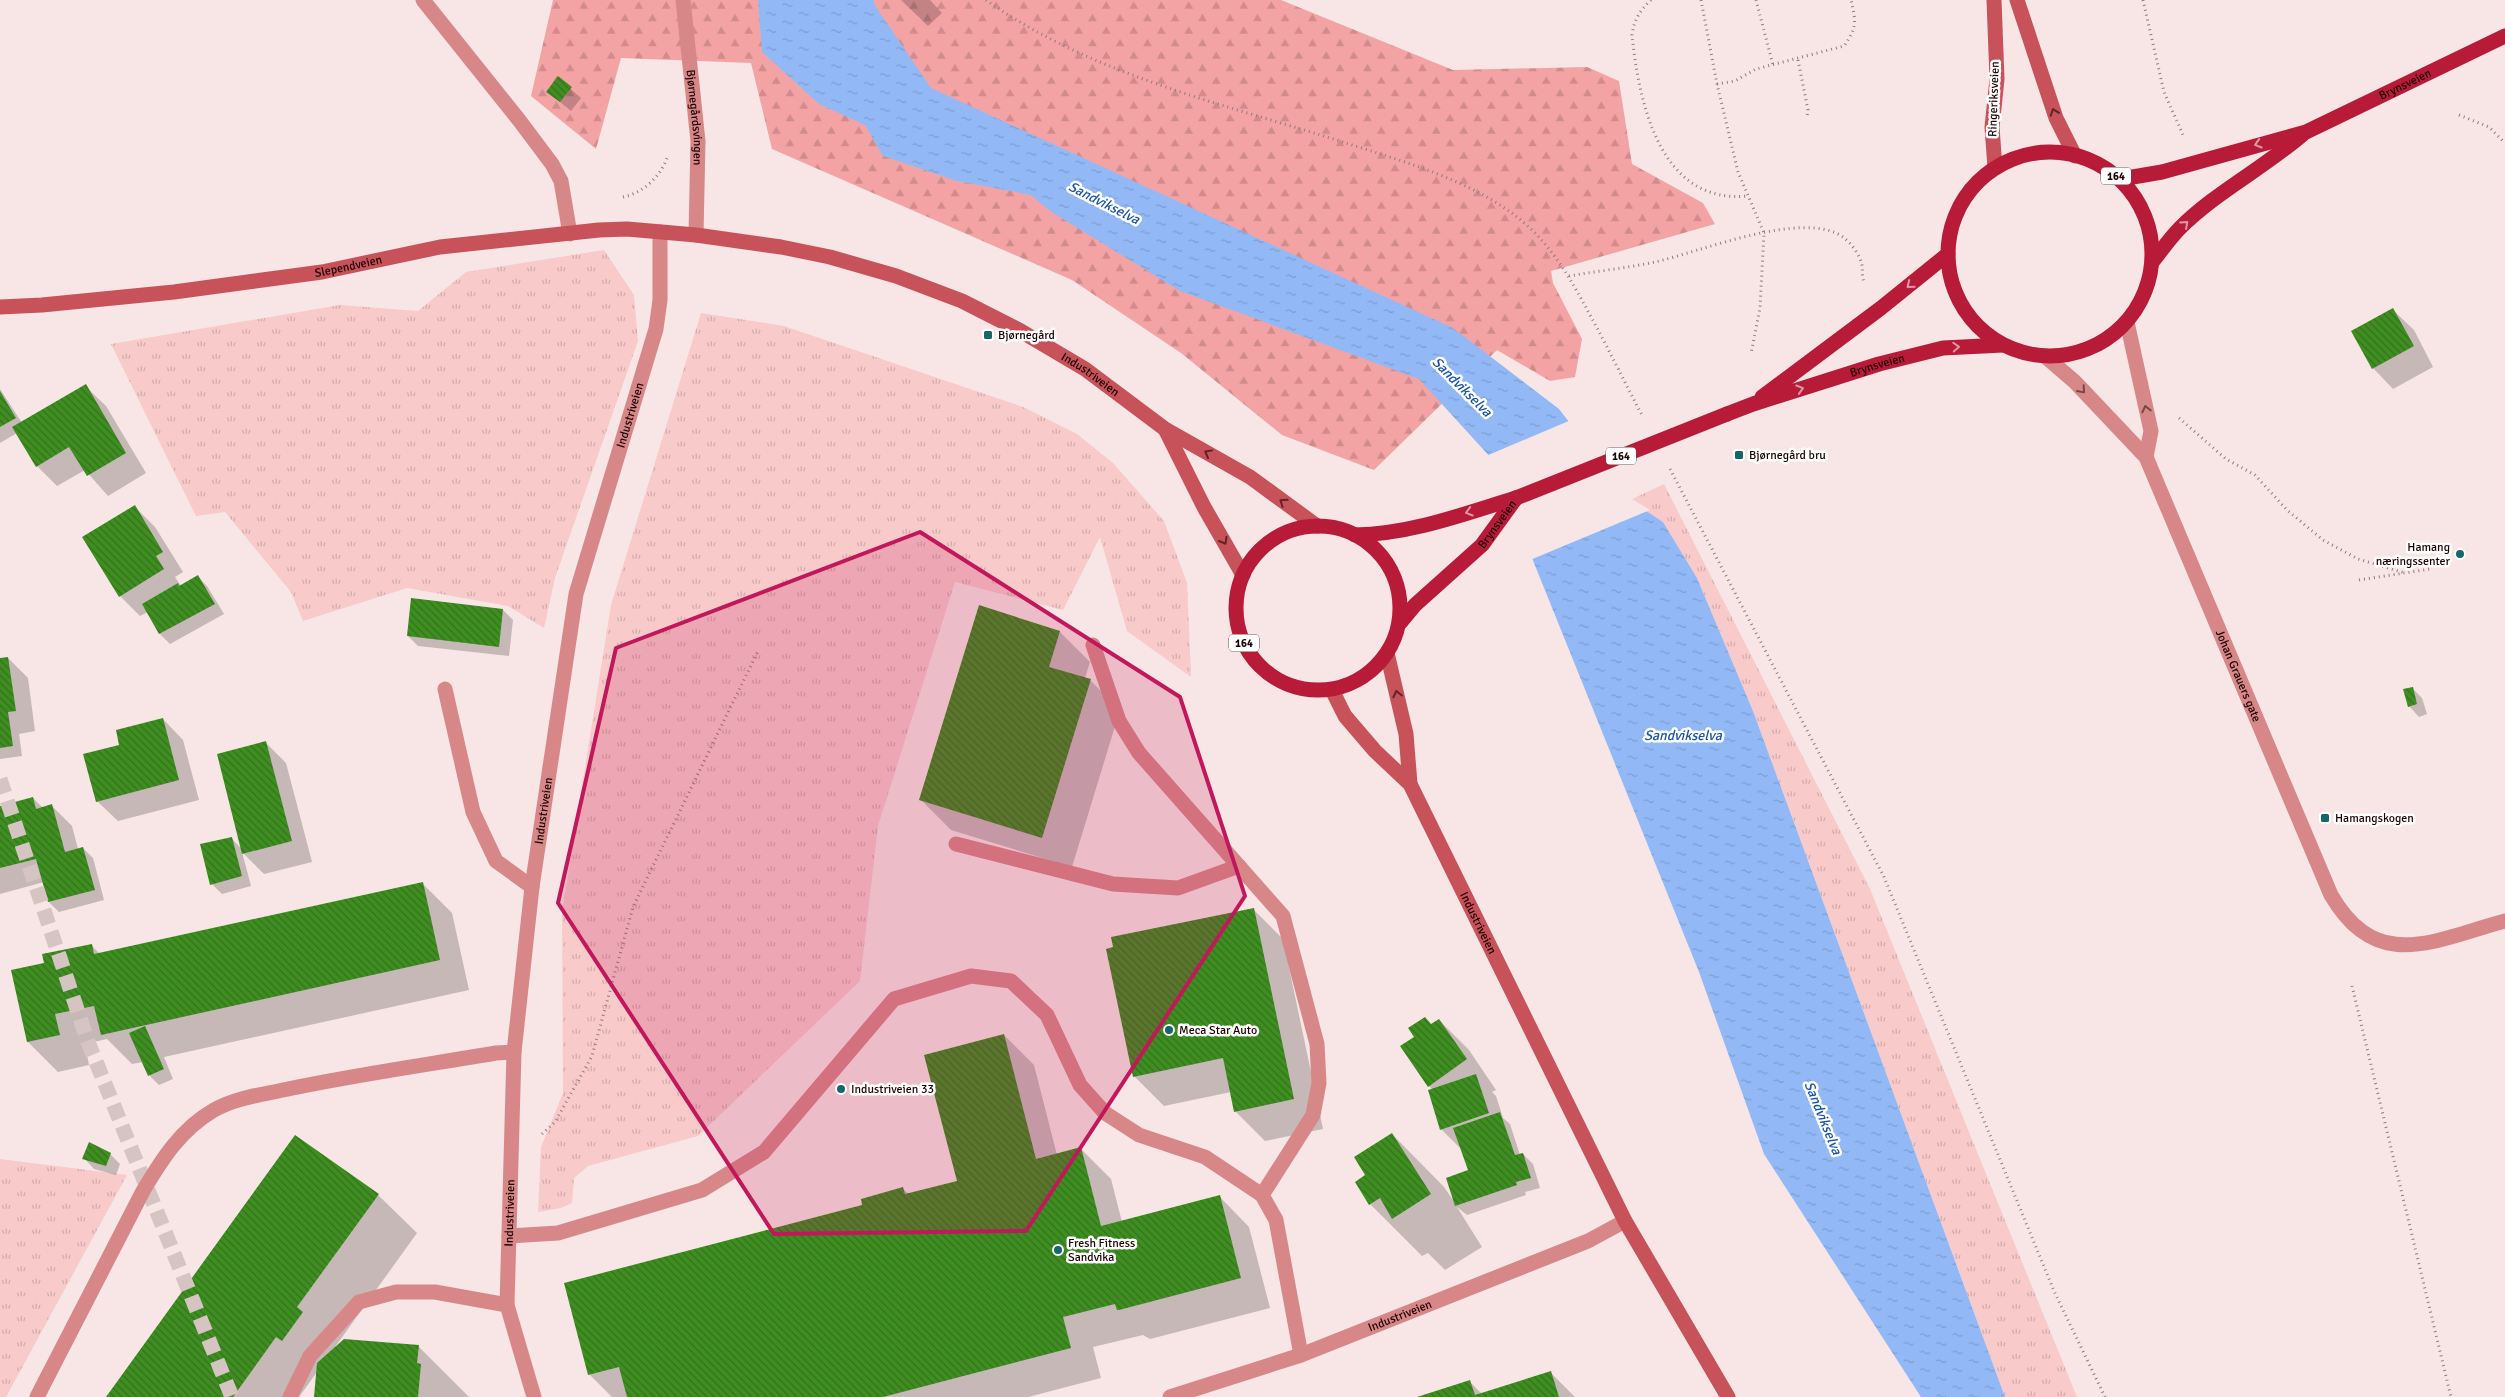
<svg xmlns="http://www.w3.org/2000/svg" width="2505" height="1397" viewBox="0 0 2505 1397" font-family="Signika,sans-serif">
  <style>
    .grass { fill: url(#grass-tufts) }
    .forest { fill: url(#forest-firs) }
    .water { fill: url(#water-ripples) }
    .pier { fill: #f7e6e5 }
    .shadow { fill: #0003 }
    .building { fill: url(#building-back-hatch) }
    .lines { fill: none; stroke-linecap: round; stroke-linejoin: round }
    .motorway-tunnel { stroke: #d6c4c3; stroke-width: 15; stroke-dasharray: 15 8; stroke-linecap: butt }
    .path { stroke: #927c7d; stroke-width: 3; stroke-dasharray: 1 4; stroke-linecap: butt }
    .service { stroke: #d88789; stroke-width: 15 }
    .minor { stroke: #d88789; stroke-width: 15 }
    .secondary { stroke: #c7525a; stroke-width: 15 }
    .primary { stroke: #b81b38; stroke-width: 15 }
    .primary-bridge { stroke: #b81b38; stroke-width: 15 }
    .oneway { stroke: #622327 }
    .oneway2 { stroke: #df98a5 }
    .oneway3 { stroke: #7b4547 }
    .marked { fill: #c2185b; fill-opacity: 0.2; stroke: #c2185b; stroke-width: 4; stroke-linejoin: round }
    .poi-dot { fill: #176669; stroke: #fff; stroke-width: 2 }
    .labels { text-anchor: middle; dominant-baseline: central; stroke-width: 5; stroke-linejoin: round; paint-order: stroke }
    .shield { fill: #fff; stroke: #624f50; stroke-width: 1 }
    .shield-label { font-size: 11px; font-weight: bold; fill: #1e0305 }
    .street-label { font-size: 12px; fill: #1e0305; stroke: #fff }
    .poi-label { font-size: 12px; fill: #1e0305; stroke: #fff; text-anchor: start }
    .water-label { font-size: 14px; font-style: italic; fill: #1753ab; stroke: #fff }
  </style>
  <defs>
    <pattern id="grass-tufts" width="24" height="20" patternUnits="userSpaceOnUse" patternTransform="scale(1.25)"><rect width="24" height="20" fill="#f8caca"/><path d="M3 7l-1-3M5 7V3M7 7l1-3M15 17l-1-3M17 17v-4M19 17l1-3" fill="none" stroke="#d4acac"/></pattern>
    <pattern id="forest-firs" width="22" height="20" patternUnits="userSpaceOnUse" patternTransform="scale(1.25)"><rect width="22" height="20" fill="#f4a3a4"/><path d="M5 1l3.5 6h-7zM16 11l3.5 6h-7z" fill="#d18b8c"/></pattern>
    <pattern id="water-ripples" width="26" height="14" patternUnits="userSpaceOnUse" patternTransform="scale(1.25)"><rect width="26" height="14" fill="#92b9f6"/><path d="M2 4q2-2 4 0t4 0M15 11q2-2 4 0t4 0" fill="none" stroke="#7d9dd1"/></pattern>
    <pattern id="building-back-hatch" width="6" height="6" patternUnits="userSpaceOnUse" patternTransform="scale(1.25)"><rect width="6" height="6" fill="#3f8e21"/><path d="M-1 5l2 2M0 0l6 6M5-1l2 2" fill="none" stroke="#34721b"/></pattern>
  </defs>
  <rect width="100%" height="100%" fill="#f7e6e5"/>
  <g class="grass">
    <polygon points="604,250 634,295 638,341 555,578 544,628 508,606 407,588 303,621 291,592 225,512 196,516 111,344 340,305 418,311 466,272"/>
    <polygon points="701,313 784,326 1023,407 1077,434 1113,463 1164,521 1187,583 1191,677 1127,631 1100,537 1063,610 955,582 878,826 860,981 698,1136 588,1166 574,1178 572,1203 561,1208 538,1212 541,1147 563,1093 562,912 611,605"/>
    <polygon points="1664,484 1870,889 2077,1397 2005,1397 1753,711 1697,578 1663,522 1630,500"/>
    <polygon points="0,1159 127,1175 6,1397 0,1397"/>
  </g>
  <polygon class="forest" points="553,0 1281,0 1453,70 1587,67 1619,81 1632,164 1703,203 1715,224 1551,271 1553,283 1582,339 1575,377 1550,381 1497,350 1374,470 1282,435 1181,353 1072,280 772,149 751,63 621,58 596,149 531,96"/>
  <polygon class="water" points="758,0 874,0 874,4 931,88 1453,328 1559,409 1630,500 1663,522 1697,578 1753,711 2005,1397 1921,1397 1764,1154 1699,972 1492,459 1419,379 1180,291 1050,211 1031,195 957,181 883,156 865,125 819,104 762,52"/>
  <polygon class="pier" points="1571,420 1632,499 1650,510 1530,560 1490,461 1486,456"/>
  <g class="shadow">
    <polygon points="901,0 930,0 942,13 928,26"/>
    <polygon points="558,78 581,98 571,111 548,92"/>
    <polygon points="2393,310 2414,330 2433,367 2393,389 2373,368"/>
    <polygon points="85,386 106,406 146,473 108,496 85,470 57,486 37,466 17,433 0,443 0,389 22,423"/>
    <polygon points="134,506 155,527 183,572 175,577 181,586 197,576 207,586 224,614 170,644 160,634 148,612 140,616 120,596"/>
    <polygon points="413,600 503,610 513,620 509,656 418,646 408,636"/>
    <polygon points="1060,632 1090,662 1085,678 1090,680 1120,710 1072,867 951,830 921,800"/>
    <polygon points="8,658 28,678 35,731 19,734 22,756 0,759 0,659"/>
    <polygon points="2412,688 2422,698 2427,714 2419,717 2409,706"/>
    <polygon points="163,719 183,740 199,800 118,821 97,801 121,746"/>
    <polygon points="266,743 286,763 312,862 264,874 242,852 251,886 222,894 212,884 231,838 242,849"/>
    <polygon points="33,798 43,808 52,806 72,826 78,849 83,848 93,858 104,900 59,912 49,902 44,882 0,894 0,807"/>
    <polygon points="422,883 452,913 469,990 164,1057 173,1079 159,1085 149,1075 143,1062 132,1064 107,1039 85,1044 89,1065 58,1072 28,1042 12,971 45,963 91,945 100,954"/>
    <polygon points="1253,909 1283,939 1323,1129 1265,1141 1235,1111 1231,1092 1164,1106 1134,1076"/>
    <polygon points="1439,1020 1469,1050 1496,1090 1492,1092 1496,1096 1503,1118 1510,1124 1520,1155 1523,1154 1533,1164 1540,1188 1525,1192 1526,1195 1467,1215 1457,1207 1482,1247 1445,1270 1428,1253 1422,1256 1370,1204 1367,1175 1392,1134 1444,1187 1455,1203 1469,1171 1462,1150 1441,1129 1433,1090 1429,1086 1432,1025"/>
    <polygon points="1004,1035 1034,1065 1057,1155 1081,1149 1111,1179 1122,1222 1219,1196 1249,1227 1270,1308 1150,1339 1143,1335 1093,1347 1101,1378 1028,1397 612,1397 589,1374 864,1206 903,1189 909,1194 958,1182"/>
    <polygon points="110,1154 120,1164 116,1175 94,1169 84,1158"/>
    <polygon points="378,1195 417,1233 335,1347 418,1346 469,1397 315,1397 317,1372 299,1397 107,1397"/>
    <polygon points="1551,1373 1575,1397 1422,1397 1470,1382 1482,1394"/>
  </g>
  <g class="building">
    <polygon points="558,76 572,87 560,102 546,92"/>
    <polygon points="2393,308 2414,346 2372,369 2351,331"/>
    <polygon points="86,384 126,453 87,476 69,447 36,467 12,427"/>
    <polygon points="0,391 16,418 0,427"/>
    <polygon points="135,505 163,552 156,556 164,569 119,597 82,537"/>
    <polygon points="198,575 215,604 159,634 142,604 178,583 179,586"/>
    <polygon points="411,598 503,609 499,647 407,636"/>
    <polygon points="979,605 1060,631 1049,667 1091,679 1042,838 919,800"/>
    <polygon points="8,657 16,711 8,712 13,746 0,748 0,658"/>
    <polygon points="2413,687 2417,704 2408,707 2403,689"/>
    <polygon points="163,718 179,780 96,802 83,754 119,745 116,730"/>
    <polygon points="266,741 292,841 242,854 217,754"/>
    <polygon points="33,797 36,809 52,804 65,852 83,847 95,890 48,902 36,859 0,868 0,806"/>
    <polygon points="232,837 242,876 210,885 200,844"/>
    <polygon points="423,882 440,960 101,1035 94,1006 55,1014 60,1035 27,1042 11,970 44,963 42,954 92,944 94,954"/>
    <polygon points="1254,908 1294,1099 1234,1112 1223,1058 1133,1077 1106,949 1113,947 1111,937"/>
    <polygon points="1425,1017 1431,1024 1439,1019 1467,1059 1428,1087 1400,1046 1414,1037 1408,1028"/>
    <polygon points="145,1026 164,1069 148,1076 129,1033"/>
    <polygon points="1004,1034 1036,1159 1081,1147 1101,1226 1220,1195 1241,1278 1119,1310 1117,1310 1115,1304 1063,1317 1071,1348 883,1397 627,1397 619,1367 588,1375 564,1283 862,1205 861,1199 903,1187 905,1194 957,1181 924,1055"/>
    <polygon points="1476,1074 1489,1113 1440,1130 1428,1090"/>
    <polygon points="1500,1112 1515,1155 1523,1153 1531,1178 1516,1182 1517,1185 1455,1206 1446,1178 1468,1170 1453,1128"/>
    <polygon points="1392,1133 1431,1194 1392,1219 1380,1198 1369,1205 1355,1182 1365,1175 1354,1157"/>
    <polygon points="295,1135 379,1194 297,1307 303,1312 282,1341 276,1337 233,1397 106,1397"/>
    <polygon points="89,1142 111,1153 106,1166 82,1159"/>
    <polygon points="344,1339 419,1345 417,1363 421,1364 418,1397 314,1397 317,1363"/>
    <polygon points="1551,1371 1559,1397 1417,1397 1470,1380 1475,1395"/>
  </g>
  <g class="lines">
    <polyline class="motorway-tunnel" points="0,779 88,1042 232,1397"/>
    <g class="path">
      <path d="M986 0C1092 75 1224 104 1346 143 1408 163 1489 185 1536 234 1562 261 1578 293 1596 326 1612 356 1627 387 1643 417"/>
      <path d="M1651 0C1640 10 1634 20 1632 35 1639 103 1660 205 1748 196"/>
      <polyline points="1701,0 1717,84 1738,172 1764,233 1760,308 1751,354"/>
      <polyline points="1756,0 1773,65"/>
      <polyline points="2143,0 2164,92 2183,135"/>
      <polyline points="1798,60 1808,110 1807,117"/>
      <path d="M1717 84 1735 81 1756 69 1844 46C1857 28 1856 21 1851 0"/>
      <polyline points="2459,115 2489,127 2505,143"/>
      <path d="M623 197C643 193 660 177 667 158"/>
      <path d="M1569 276C1597 271 1627 268 1655 262 1700 252 1803 209 1843 237 1851 243 1860 255 1862 265 1863 271 1861 277 1865 283"/>
      <polyline points="2179,418 2226,459 2255,475 2287,510 2323,540 2358,559 2405,573"/>
      <polyline points="1670,469 1884,877 2054,1291 2105,1397"/>
      <polyline points="2359,580 2430,569"/>
      <polyline points="2352,986 2451,1397"/>
      <polyline points="542,1134 555,1122 592,1056 633,907 758,651"/>
    </g>
    <g class="service">
      <polyline points="423,0 519,120 552,164 561,181 570,234"/>
      <polyline points="1093,645 1119,721 1139,753 1283,916 1317,1044 1319,1083 1313,1115 1262,1195"/>
      <polyline points="445,689 473,812 496,861 532,887"/>
      <polyline points="956,844 1113,884 1178,888 1239,866"/>
      <polyline points="509,1236 558,1233 702,1190 764,1152 894,999 971,976 1011,981 1047,1015 1080,1085 1105,1113 1139,1135 1205,1157 1262,1195 1276,1220 1301,1355"/>
      <path d="M37 1397 143 1191C162 1159 181 1129 214 1110 235 1098 260 1095 283 1090 353 1075 425 1065 496 1053L514 1052"/>
      <polyline points="290,1397 310,1356 359,1302 396,1292 435,1292 507,1305"/>
    </g>
    <g class="minor">
      <path id="s1" d="M683 0 698 141 696 235"/>
      <polyline points="2127,322 2151,431 2146,457"/>
      <path id="s2" d="M2046 357 2075 382 2146 457 2331 895C2377 974 2434 940 2505 921"/>
      <path id="s3" d="M534 1397 507 1305 514 1052 532 887 576 594 656 329 660 300V232"/>
      <path id="s4" d="M1170 1397 1301 1355 1588 1241 1625 1221"/>
    </g>
    <g class="secondary">
      <polyline points="1994,0 1997,79 1992,127 1995,168"/>
      <polyline points="2017,0 2056,118 2075,156"/>
      <path id="s5" d="M0 307 42 305 174 292 322 272 440 247 599 230 627 229 696 235 781 247 830 257 896 276 962 301 1019 330 1085 369 1165 429 1250 477 1317 526"/>
      <polyline points="1165,429 1204,507 1243,575"/>
      <polyline points="1387,653 1406,734 1410,784"/>
      <path id="s6" d="M1332 690 1345 716 1375 751 1410 784 1625 1221 1728 1397"/>
    </g>
    <g class="primary">
      <circle cx="2050" cy="254" r="102"/>
      <path id="s7" d="M2121 179 2162 172 2306 132 2505 36"/>
      <path d="M2153 261C2162 250 2170 238 2180 228 2216 192 2264 168 2303 134"/>
      <polyline points="1762,397 1881,308 1948,254"/>
      <path id="s8" d="M1727 414 1753 404 1879 364 1943 348 2003 345"/>
      <circle cx="1318" cy="608" r="82"/>
      <path d="M1355 535C1411 534 1464 514 1516 498"/>
      <path id="s9" d="M1400 623 1415 605 1482 545 1516 498"/>
    </g>
    <polyline class="primary-bridge" points="1516,498 1727,414"/>
  </g>
  <defs><path id="oneway-chevron" d="M-2-3.5L2.5 0L-2 3.5" fill="none" stroke-width="1.6" stroke-linecap="round" stroke-linejoin="round" transform="scale(1.25)"/></defs>
  <g class="oneway">
    <use href="#oneway-chevron" transform="translate(2054 112) rotate(-109)"/>
    <use href="#oneway-chevron" transform="translate(1208 453) rotate(-151)"/>
    <use href="#oneway-chevron" transform="translate(1283 502) rotate(-145)"/>
    <use href="#oneway-chevron" transform="translate(1224 541) rotate(60)"/>
    <use href="#oneway-chevron" transform="translate(1397 694) rotate(-103)"/>
  </g>
  <g class="oneway2">
    <use href="#oneway-chevron" transform="translate(2258 144) rotate(164)"/>
    <use href="#oneway-chevron" transform="translate(2185 224) rotate(-42)"/>
    <use href="#oneway-chevron" transform="translate(1910 285) rotate(141)"/>
    <use href="#oneway-chevron" transform="translate(1956 347) rotate(-3)"/>
    <use href="#oneway-chevron" transform="translate(1800 389) rotate(-17)"/>
    <use href="#oneway-chevron" transform="translate(1469 512) rotate(163)"/>
  </g>
  <g class="oneway3">
    <use href="#oneway-chevron" transform="translate(2082 390) rotate(49)"/>
    <use href="#oneway-chevron" transform="translate(2146 409) rotate(-103)"/>
  </g>
  <path class="marked" d="M920 532 1180 697 1245 896 1026 1231 774 1234 558 903 616 648Z"/>
  <g class="poi-dot">
    <rect x="983" y="330" width="10" height="10" rx="2.5"/>
    <rect x="1734" y="450" width="10" height="10" rx="2.5"/>
    <circle cx="2460" cy="554" r="5"/>
    <rect x="2320" y="813" width="10" height="10" rx="2.5"/>
    <circle cx="1169" cy="1030" r="5"/>
    <circle cx="841" cy="1089" r="5"/>
    <circle cx="1058" cy="1250" r="5"/>
  </g>
  <g class="labels">
    <g class="shield">
      <rect x="2101" y="167.5" width="30" height="17" rx="4"/>
      <rect x="1606" y="447.5" width="30" height="17" rx="4"/>
      <rect x="1229" y="634.5" width="30" height="17" rx="4"/>
    </g>
    <g class="shield-label">
      <text x="2116" y="176">164</text>
      <text x="1621" y="456">164</text>
      <text x="1244" y="643">164</text>
    </g>
    <g class="street-label">
      <text stroke="none"><textPath href="#s7" startOffset="301">Brynsveien</textPath></text>
      <text transform="translate(1994 99) rotate(-88)">Ringeriksveien</text>
      <text stroke="none"><textPath href="#s1" startOffset="118">Bjørnegårdsvingen</textPath></text>
      <text stroke="none"><textPath href="#s5" startOffset="351">Slependveien</textPath></text>
      <text stroke="none"><textPath href="#s8" startOffset="158">Brynsveien</textPath></text>
      <text stroke="none"><textPath href="#s5" startOffset="1125">Industriveien</textPath></text>
      <text stroke="none"><textPath href="#s3" startOffset="998">Industriveien</textPath></text>
      <text stroke="none"><textPath href="#s9" startOffset="139">Brynsveien</textPath></text>
      <text stroke="none"><textPath href="#s2" startOffset="379">Johan Grauers gate</textPath></text>
      <text stroke="none"><textPath href="#s3" startOffset="592">Industriveien</textPath></text>
      <text stroke="none"><textPath href="#s6" startOffset="278">Industriveien</textPath></text>
      <text stroke="none"><textPath href="#s3" startOffset="188">Industriveien</textPath></text>
      <text stroke="none"><textPath href="#s4" startOffset="244">Industriveien</textPath></text>
    </g>
    <g class="poi-label">
      <text x="998" y="335">Bjørnegård</text>
      <text x="1749" y="455">Bjørnegård bru</text>
      <text x="2450" y="547" text-anchor="end">Hamang<tspan x="2450" dy="14">næringssenter</tspan></text>
      <text x="2335" y="818">Hamangskogen</text>
      <text x="1179" y="1030">Meca Star Auto</text>
      <text x="851" y="1089">Industriveien 33</text>
      <text x="1068" y="1243">Fresh Fitness<tspan x="1068" dy="14">Sandvika</tspan></text>
    </g>
    <g class="water-label">
      <text transform="translate(1104 203) rotate(27)">Sandvikselva</text>
      <text transform="translate(1462 387) rotate(45)">Sandvikselva</text>
      <text x="1683" y="735">Sandvikselva</text>
      <text transform="translate(1823 1118) rotate(68)">Sandvikselva</text>
    </g>
  </g>
</svg>
